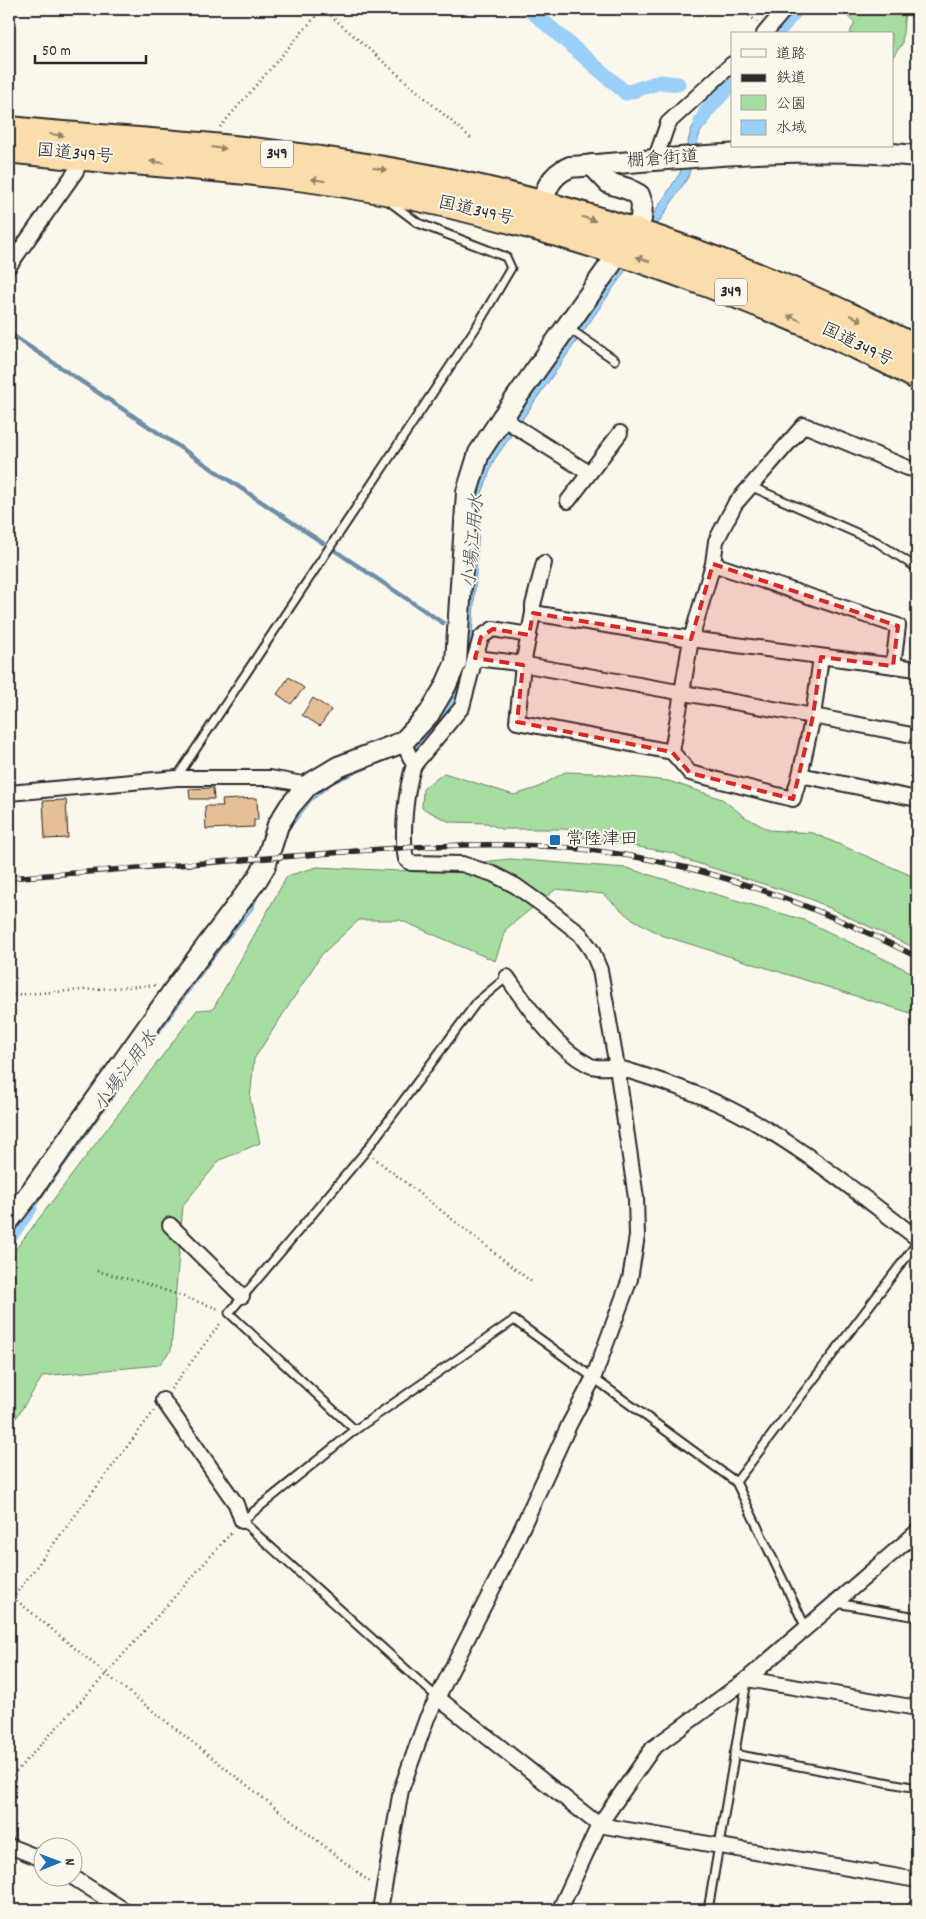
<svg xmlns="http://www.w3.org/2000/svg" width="926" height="1919" viewBox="0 0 926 1919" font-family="Dekko,'Klee One',sans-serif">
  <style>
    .green { fill: #a6dda1; stroke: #688466 }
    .water { fill: #9acff8; stroke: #6e8da6 }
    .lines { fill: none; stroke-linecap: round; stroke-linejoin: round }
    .stream { stroke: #6e8da6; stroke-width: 4.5 }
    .canal { stroke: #9acff8; stroke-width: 15 }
    .building { fill: #e5bf95; stroke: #2b2b2b }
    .lane-casing { stroke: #2b2b2b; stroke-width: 11 }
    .street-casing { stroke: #2b2b2b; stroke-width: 18 }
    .secondary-casing { stroke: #2b2b2b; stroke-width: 24 }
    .highway-casing { stroke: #2b2b2b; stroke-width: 30 }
    .path { stroke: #2b2b2b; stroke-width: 2.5; stroke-dasharray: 1 4; stroke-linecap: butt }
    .lane { stroke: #fbf7ec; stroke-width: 7 }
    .street { stroke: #fbf7ec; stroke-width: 14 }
    .secondary { stroke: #fbf7ec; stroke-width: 20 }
    .highway { stroke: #faddab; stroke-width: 26 }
    .rail-casing { stroke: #2b2b2b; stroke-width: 5.5 }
    .rail { stroke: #fbf7ec; stroke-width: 4; stroke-dasharray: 11; stroke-linecap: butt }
    .oneway { fill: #92846b }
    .marked { fill: #d62828; fill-opacity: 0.2; stroke: #d62828; stroke-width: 4; stroke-dasharray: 10 6; stroke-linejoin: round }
    .poi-dot { fill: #1f6fb2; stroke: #fbf7ec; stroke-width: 2 }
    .labels { text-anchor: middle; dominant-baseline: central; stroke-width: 4; stroke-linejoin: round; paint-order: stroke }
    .shield { fill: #fbf7ec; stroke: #696865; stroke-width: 1 }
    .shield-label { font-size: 16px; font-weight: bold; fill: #2b2b2b }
    .street-label { font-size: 18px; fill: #2b2b2b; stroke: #fbf7ec }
    .poi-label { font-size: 18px; fill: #2b2b2b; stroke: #fbf7ec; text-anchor: start }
    .water-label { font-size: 19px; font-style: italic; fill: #47545e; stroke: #fbf7ec }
  </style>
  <rect width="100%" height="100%" fill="#fbf7ec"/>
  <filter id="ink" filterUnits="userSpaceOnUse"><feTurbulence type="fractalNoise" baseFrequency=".02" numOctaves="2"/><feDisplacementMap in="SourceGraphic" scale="10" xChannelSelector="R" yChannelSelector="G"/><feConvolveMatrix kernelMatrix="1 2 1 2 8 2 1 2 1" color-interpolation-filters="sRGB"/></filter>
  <g filter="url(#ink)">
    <g class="green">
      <polygon points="839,9 905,9 902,44 892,58 892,34 849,34 855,23"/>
      <polygon points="565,772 593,773 669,781 722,799 745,817 769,830 813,833 917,878 917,949 808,898 687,860 673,853 581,837 566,829 501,829 487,823 450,822 422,808 423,789 444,773 514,795 537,788"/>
      <polygon points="510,859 626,868 804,920 917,975 917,1015 661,935 629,917 603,894 556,889 506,929 495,961 400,920 359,920 322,954 254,1059 250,1099 260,1143 220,1160 183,1205 171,1350 159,1365 43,1376 9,1429 9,1258 197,1010 213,1009 287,876 317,867 400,871"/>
    </g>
    <g class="water">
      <polygon points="707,103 714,110 700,133 688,177 657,225 494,460 481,496 470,666 462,665 473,495 486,455 650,219 680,173 691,130"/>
      <polygon points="398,748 400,755 333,783 311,801 285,835 252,910 221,948 172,1015 35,1207 29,1202 280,830 331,775"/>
    </g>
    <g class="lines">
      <g class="stream">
        <polyline points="9,333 323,543"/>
        <polyline points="334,550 443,623"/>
      </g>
      <g class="canal">
        <polyline points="529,9 626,93 660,82 678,84"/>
        <polyline points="776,34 797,9"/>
        <polyline points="701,122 706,112 732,83"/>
        <path d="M413 747C419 744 425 741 430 737 447 722 458 699 463 677"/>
        <polyline points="9,1238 30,1208"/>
      </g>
    </g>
    <g class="building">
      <polygon points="289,677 304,688 291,704 277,694"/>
      <polygon points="313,698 331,710 320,726 302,715"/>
      <polygon points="213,788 214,799 190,799 189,789"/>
      <polygon points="257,798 258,820 254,820 254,827 206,829 205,806 223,806 222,800"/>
      <polygon points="66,800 68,838 45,839 43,801"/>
    </g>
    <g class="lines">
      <g class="lane-casing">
        <g id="lane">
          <polyline points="568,328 615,360"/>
          <polyline points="750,486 877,542 917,568"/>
          <polyline points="177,777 477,326 511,268 506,257 418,223 390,202"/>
          <polyline points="355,1430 229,1313 365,1152 477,1002 507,977"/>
          <polyline points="736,1482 917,1243"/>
          <polyline points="836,1603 917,1617"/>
          <polyline points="438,1698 242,1521 355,1430 514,1320 736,1482 806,1628"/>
          <polyline points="734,1754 917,1788"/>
          <polyline points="708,1910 747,1681"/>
        </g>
      </g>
      <g class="street-casing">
        <g id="street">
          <polyline points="764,34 785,9"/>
          <polyline points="655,160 668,123 732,64"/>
          <polyline points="9,266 76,171 84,153"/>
          <polyline points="502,418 589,473"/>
          <polyline points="917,470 908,468 804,425 735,504 716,541 713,564 691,639 672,752 517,722 523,665 533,613 691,639 917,669"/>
          <polyline points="568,501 620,433"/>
          <polyline points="713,564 898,626 893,666"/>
          <polyline points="533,613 533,605 544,563"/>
          <polyline points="821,657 813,716 800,775 917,799"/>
          <polyline points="475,658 481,637 493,629 529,635"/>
          <polyline points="672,752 690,773 793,799 800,775"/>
          <polyline points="414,765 462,707 475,658 510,662 813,716 917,736"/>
          <polyline points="9,793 177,778 270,778 308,785"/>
          <path d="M507 977C529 1008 555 1048 589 1065 598 1070 610 1065 619 1068 657 1079 695 1092 730 1109 798 1143 857 1193 917 1238"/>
          <polyline points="170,1225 242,1296"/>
          <polyline points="163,1400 236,1504 242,1521"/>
          <polyline points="747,1679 917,1708"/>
          <polyline points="438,1698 599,1825 917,1880"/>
          <polyline points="9,1846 42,1859"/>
          <polyline points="71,1876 124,1910"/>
          <path d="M380 1910 401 1790 427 1718 510 1554 569 1425 593 1379 630 1279 637 1236 636 1198 617 1067 600 970 592 951 580 934 551 911 516 886 493 874 462 864 411 863 406 859C401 835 406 788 414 765L403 742"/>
          <polyline points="567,1910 560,1909 599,1825 653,1748 747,1679 917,1532"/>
          <polyline points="916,1910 917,1906"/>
        </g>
      </g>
      <g class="secondary-casing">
        <g id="secondary">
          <polyline points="592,165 609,183 628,189 639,195 642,204 641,219"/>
          <path d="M539 217C544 195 547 176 570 167 683 158 804 144 917 156"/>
          <polyline points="9,1220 30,1193 179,983 257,879 265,866 278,825 290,806 308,785 338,767 403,742 429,714 445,687 456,662 467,492 479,453 502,418 611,264"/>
        </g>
      </g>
      <g class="highway-casing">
        <g id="highway">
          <path d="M9 130C76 137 144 141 212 147 271 152 331 161 390 171 570 201 755 267 917 349"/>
          <path d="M9 149C108 161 207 165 306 178 444 197 579 235 709 284 780 311 851 340 917 376"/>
        </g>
      </g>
      <g class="path">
        <polyline points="323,9 473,140"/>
        <polyline points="741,9 757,22"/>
        <polyline points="220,127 322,9"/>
        <polyline points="9,995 157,985"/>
        <polyline points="373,1157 533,1283"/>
        <polyline points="97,1271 144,1283 219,1309"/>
        <polyline points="171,1389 222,1321"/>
        <polyline points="9,1594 106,1674 371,1883"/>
        <polyline points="9,1603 154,1411"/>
        <polyline points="9,1779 106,1674 233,1531"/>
      </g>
      <use href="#lane" class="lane"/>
      <use href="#street" class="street"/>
      <use href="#secondary" class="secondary"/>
      <use href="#highway" class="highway"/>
      <g class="rail-casing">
        <path id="rail" d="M9 878C108 870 207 862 307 855 406 847 506 838 605 852 714 867 820 907 917 957"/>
      </g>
      <use href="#rail" class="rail"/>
    </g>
    <defs><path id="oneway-solid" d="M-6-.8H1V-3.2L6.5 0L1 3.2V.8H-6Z" transform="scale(1.25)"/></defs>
    <g class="oneway">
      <use href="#oneway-solid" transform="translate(57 135) rotate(5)"/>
      <use href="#oneway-solid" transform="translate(219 148) rotate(6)"/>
      <use href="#oneway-solid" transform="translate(157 162) rotate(-175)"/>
      <use href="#oneway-solid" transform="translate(380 169) rotate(9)"/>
      <use href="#oneway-solid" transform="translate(318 180) rotate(-170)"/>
      <use href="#oneway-solid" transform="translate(589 219) rotate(17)"/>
      <use href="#oneway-solid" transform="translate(643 259) rotate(-161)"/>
      <use href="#oneway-solid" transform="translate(794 318) rotate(-158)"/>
      <use href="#oneway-solid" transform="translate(856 318) rotate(25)"/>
    </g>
  </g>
  <path class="marked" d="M713 564 898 626 893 666 821 657 813 716 793 799 690 773 672 752 517 722 523 665 475 658 481 637 493 629 529 635 533 613 691 639Z"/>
  <rect class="poi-dot" x="549" y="834" width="12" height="12" rx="2.5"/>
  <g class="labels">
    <g class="shield">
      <rect x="261" y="140.5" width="32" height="27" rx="4"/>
      <rect x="715" y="278.5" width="32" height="27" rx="4"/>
    </g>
    <g class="shield-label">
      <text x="277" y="154">349</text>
      <text x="731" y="292">349</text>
    </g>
    <g class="street-label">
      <text transform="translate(75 155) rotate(5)">国道349号</text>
      <text transform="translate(663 160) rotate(-4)">棚倉街道</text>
      <text transform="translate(476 212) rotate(13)">国道349号</text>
      <text transform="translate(857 346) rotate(26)">国道349号</text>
    </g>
    <g class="poi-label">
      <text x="566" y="840">常陸津田</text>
    </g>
    <g class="water-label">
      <text transform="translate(475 541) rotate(-85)">小場江用水</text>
      <text transform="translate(127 1072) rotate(-54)">小場江用水</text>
    </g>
  </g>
  <rect width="926" height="1919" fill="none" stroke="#fbf7ec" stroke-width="30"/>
  <rect x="15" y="15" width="896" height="1889" fill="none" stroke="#2b2b2b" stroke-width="2" filter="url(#ink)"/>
  <rect x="731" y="32" width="162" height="115" fill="#fbf7ec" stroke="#a8a59f"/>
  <rect x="741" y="49" width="25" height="8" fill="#fbf7ec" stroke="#a8a59f"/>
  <text x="776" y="58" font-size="15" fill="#2b2b2b">道路</text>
  <rect x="741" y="74" width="25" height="8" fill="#2b2b2b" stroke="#a8a59f"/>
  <text x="776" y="82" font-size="15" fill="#2b2b2b">鉄道</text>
  <rect x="741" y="95" width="25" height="15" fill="#a6dda1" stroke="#a8a59f"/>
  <text x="776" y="108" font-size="15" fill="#2b2b2b">公園</text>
  <rect x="741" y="120" width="25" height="15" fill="#9acff8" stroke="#a8a59f"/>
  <text x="776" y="132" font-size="15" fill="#2b2b2b">水域</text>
  <g transform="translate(58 1862) rotate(89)"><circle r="24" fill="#fbf7ec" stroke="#a8a59f"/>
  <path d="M0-4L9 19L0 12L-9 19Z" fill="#1f6fb2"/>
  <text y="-8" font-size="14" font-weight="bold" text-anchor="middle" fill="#2b2b2b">N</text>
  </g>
  <path d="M35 55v8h111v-8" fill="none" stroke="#2b2b2b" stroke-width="2.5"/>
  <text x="42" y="55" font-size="15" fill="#2b2b2b" stroke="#fbf7ec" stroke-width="4" paint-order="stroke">50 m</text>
</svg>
